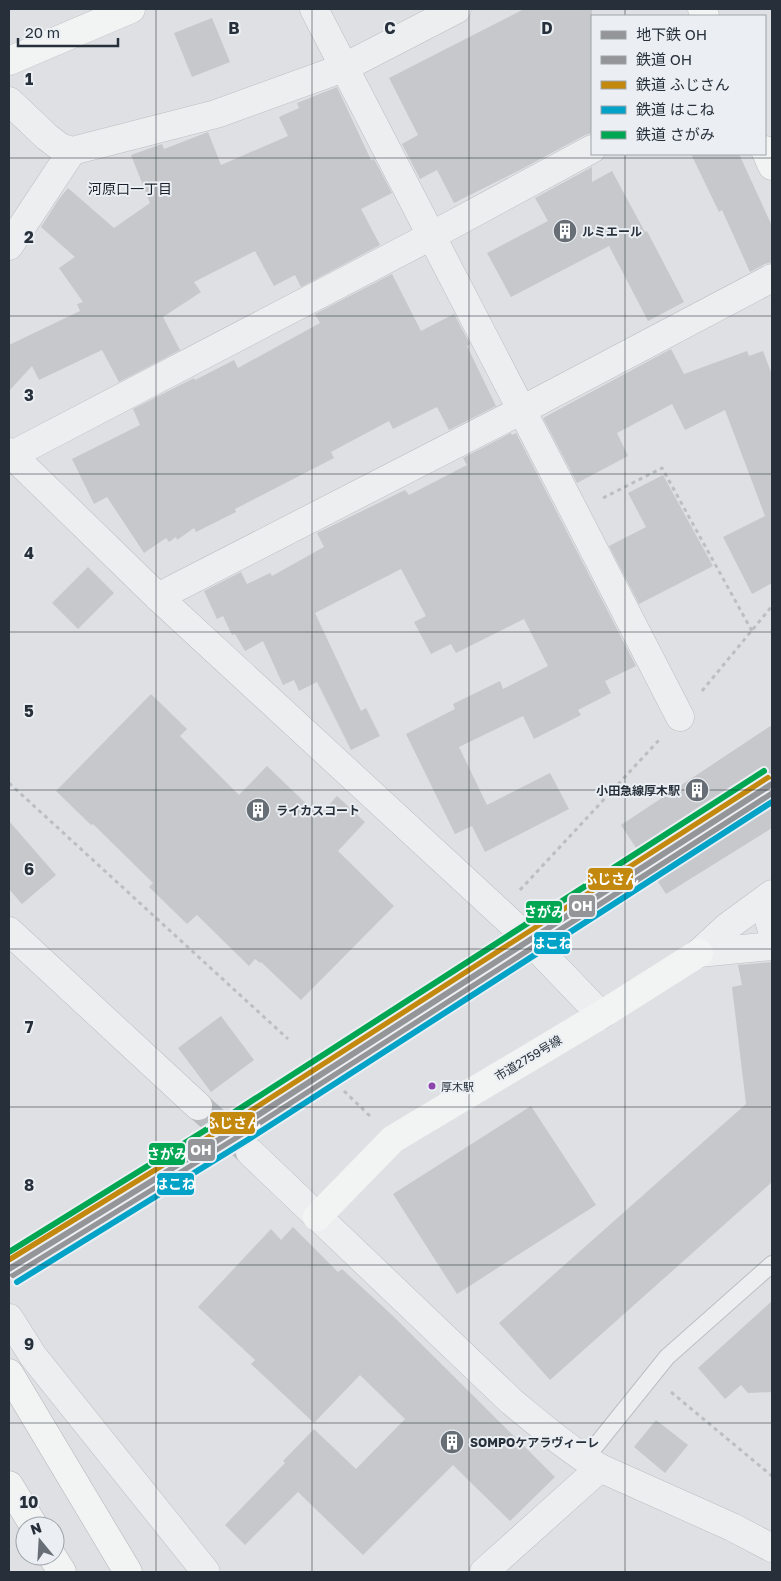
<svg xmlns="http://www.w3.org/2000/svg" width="781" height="1581" viewBox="0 0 781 1581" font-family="'Golos Text','Noto Sans JP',sans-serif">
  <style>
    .building { fill: #c6c8cb }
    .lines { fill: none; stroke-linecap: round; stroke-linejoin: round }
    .street-tunnel { stroke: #b9bdc1; stroke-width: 28; stroke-dasharray: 28 14; stroke-linecap: butt }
    .lane-casing { stroke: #bcbec1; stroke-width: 18 }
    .street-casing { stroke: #bcbec1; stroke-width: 29 }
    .primary-casing { stroke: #bbbdc0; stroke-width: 29 }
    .highway-casing { stroke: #b1b3b7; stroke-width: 29 }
    .path { stroke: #bcbfc2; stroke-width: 3; stroke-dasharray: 4 4; stroke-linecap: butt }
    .lane { stroke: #edeef0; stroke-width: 16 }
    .street { stroke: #edeef0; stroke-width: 28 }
    .secondary { stroke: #f2f4f4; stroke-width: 28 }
    .primary { stroke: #f2f4f4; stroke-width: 28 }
    .highway { stroke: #f2f4f4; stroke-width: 28 }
    .rail-1-casing { stroke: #ebeff3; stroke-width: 10 }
    .rail-2-casing { stroke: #ebeff3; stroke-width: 10 }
    .rail-3-casing { stroke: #ebeff3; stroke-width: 10 }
    .rail-4-casing { stroke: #ebeff3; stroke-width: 10 }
    .rail-1 { stroke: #939598; stroke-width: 6 }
    .rail-2 { stroke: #c3880e; stroke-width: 6 }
    .rail-3 { stroke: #02a3c7; stroke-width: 6 }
    .rail-4 { stroke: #00a651; stroke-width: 6 }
    .metro-1-casing { stroke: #ebeff3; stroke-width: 10 }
    .metro-1 { stroke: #939598; stroke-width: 6 }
    .grid { fill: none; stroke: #27303a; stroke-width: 1; stroke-opacity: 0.55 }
    .bus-dot { fill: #8e44ad; stroke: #ebeff3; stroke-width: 2 }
    .labels { text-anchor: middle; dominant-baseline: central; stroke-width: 4; stroke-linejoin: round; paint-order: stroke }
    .bus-label { font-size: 11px; fill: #27303a; stroke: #ebeff3; text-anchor: start }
    .poi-label { font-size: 12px; font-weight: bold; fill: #27303a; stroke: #ebeff3; text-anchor: start }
    .street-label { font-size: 12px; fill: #27303a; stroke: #ebeff3 }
    .neighbourhood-label { font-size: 14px; fill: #1a212a; stroke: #ebeff3 }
    .grid-label { font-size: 16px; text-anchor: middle; font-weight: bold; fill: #27303a; stroke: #ebeff3; stroke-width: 4; stroke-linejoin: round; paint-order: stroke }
    .line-badge { stroke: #ebeff3; stroke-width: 2 }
    .badge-label { font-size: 14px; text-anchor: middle; font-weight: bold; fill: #fff }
  </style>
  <rect width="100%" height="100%" fill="#dee0e3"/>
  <g class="building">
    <polygon points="524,9 592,9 592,133 585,135 520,170 454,203 437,170 420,179 402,144 418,135 389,78"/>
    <polygon points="212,18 230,62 192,77 174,33"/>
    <polygon points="337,87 371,160 374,159 392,193 361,209 380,245 301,287 295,275 274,286 255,251 194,282 201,292 163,317 180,350 119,382 102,350 39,380 32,366 9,391 9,345 80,311 77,304 83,302 59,268 75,257 41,227 59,199 68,188 114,228 150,203 131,155 162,144 164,149 208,132 221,165 288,136 279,117 299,108 297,103"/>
    <polygon points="691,154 739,154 772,226 772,262 765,264 750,272 722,210 719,212"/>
    <polygon points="592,167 592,182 612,171 645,232 647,231 684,302 648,321 609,246 511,297 487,253 548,221 535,198"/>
    <polygon points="392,274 421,331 454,314 470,344 467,346 496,406 449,430 437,407 393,429 389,421 331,452 334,458 235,509 236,512 196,532 194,528 177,540 176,537 169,542 166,538 144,553 107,497 94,504 72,459 140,425 133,409 194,378 195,380 234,360 238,368 320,323 315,314"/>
    <polygon points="671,349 684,374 747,351 749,356 763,351 772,375 772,583 752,594 723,537 765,516 725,410 685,430 672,404 617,433 628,456 577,483 543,418"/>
    <polygon points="511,433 512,435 516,433 636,666 605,681 611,693 578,710 581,715 534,739 523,716 459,747 487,805 550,773 569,809 485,852 472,826 455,834 406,734 455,709 453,704 500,681 503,689 548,666 524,619 456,653 451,644 431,654 414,622 426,616 401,569 315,613 361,711 366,708 380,736 351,750 317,682 299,691 294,680 283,685 263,641 245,651 235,634 232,635 223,616 217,619 204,591 241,572 247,584 270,573 272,576 324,547 317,533 405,490 409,495 467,465 463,458"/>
    <polygon points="663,475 713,566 639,604 609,546 646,527 628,493"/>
    <polygon points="88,567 114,593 78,629 52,603"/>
    <polygon points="151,694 187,729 180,736 239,795 267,766 319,816 337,796 365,822 338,851 394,906 301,1000 261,962 260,963 255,959 249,966 197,915 187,924 149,887 153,883 93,824 91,825 56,791"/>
    <polygon points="772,725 772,828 666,894 621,825"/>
    <polygon points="9,821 56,875 22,904 9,889"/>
    <polygon points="772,962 772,1182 550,1380 499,1323 746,1104 732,987 742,985 738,965"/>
    <polygon points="221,1016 254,1060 211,1092 178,1048"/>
    <polygon points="531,1106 596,1205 457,1294 393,1194"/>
    <polygon points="293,1227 338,1272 342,1269 392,1315 555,1477 510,1521 453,1465 363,1555 298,1492 245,1545 225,1525 285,1463 283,1461 314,1429 356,1469 405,1419 360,1375 314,1423 251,1364 255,1360 198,1307 271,1229 281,1240"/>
    <polygon points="772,1301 772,1392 748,1393 741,1385 725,1399 698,1368"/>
    <polygon points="656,1420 688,1445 665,1473 634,1447"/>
  </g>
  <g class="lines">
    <polyline class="street-tunnel" points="198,1106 250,1152"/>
    <g class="lane-casing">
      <polyline id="lane" points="585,1459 667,1357 772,1264"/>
    </g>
    <g class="street-casing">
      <g id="street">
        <polyline points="314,9 575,513 680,717"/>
        <polyline points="9,101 47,137 60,147 72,151 216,114 343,68 457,9"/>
        <polyline points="9,246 72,151"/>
        <polyline points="9,452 158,597 520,931"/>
        <polyline points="12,455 431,236 592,149"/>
        <polyline points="158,597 522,410 772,278"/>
        <polyline points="767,898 767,912 772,931"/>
        <polyline points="9,931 198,1106"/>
        <polyline points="532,943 601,1015"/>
        <polyline points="699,953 727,927 772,894"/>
        <polyline points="699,953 772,946"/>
        <path d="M250 1152 512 1402C540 1425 569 1450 600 1468L732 1527 772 1548"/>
        <polyline points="9,1318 33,1356 206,1572"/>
        <polyline points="484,1572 600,1468"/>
      </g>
    </g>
    <g class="primary-casing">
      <g id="primary">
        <polyline points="702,9 705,16"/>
        <polyline points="9,61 131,9"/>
        <polyline points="765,150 772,166"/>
      </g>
    </g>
    <g class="highway-casing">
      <g id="highway">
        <polyline points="9,1373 128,1572"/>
        <polyline points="9,1485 34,1526"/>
        <polyline points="52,1556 62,1572"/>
      </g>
    </g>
    <g class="path">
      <polyline points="603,498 662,468 752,631"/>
      <polyline points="702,691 772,606"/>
      <polyline points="9,783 288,1039"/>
      <polyline points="520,890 660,739"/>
      <polyline points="543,913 772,765"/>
      <polyline points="561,927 772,790"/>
      <polyline points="344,1091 372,1118"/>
      <polyline points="671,1392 772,1476"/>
    </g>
    <use href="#lane" class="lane"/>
    <use href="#street" class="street"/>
    <polyline class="secondary" points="317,1217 393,1139 601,1015 699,953"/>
    <use href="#primary" class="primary"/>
    <use href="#highway" class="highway"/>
    <g class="rail-1-casing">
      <polyline id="rail-1" points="13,1275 245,1132 772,793"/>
    </g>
    <g class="rail-2-casing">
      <polyline id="rail-2" points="9,1260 237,1120 768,778"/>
    </g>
    <g class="rail-3-casing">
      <polyline id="rail-3" points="17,1282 249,1139 772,802"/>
    </g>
    <g class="rail-4-casing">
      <polyline id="rail-4" points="9,1252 233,1113 764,771"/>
    </g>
    <use href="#rail-1" class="rail-1"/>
    <use href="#rail-2" class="rail-2"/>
    <use href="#rail-3" class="rail-3"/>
    <use href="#rail-4" class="rail-4"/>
    <g class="metro-1-casing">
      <polyline id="metro-1" points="9,1269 241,1126 772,784"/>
    </g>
    <use href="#metro-1" class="metro-1"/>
  </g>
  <path class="grid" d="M156 9V1572M312 9V1572M469 9V1572M625 9V16M625 154V1572M9 158H772M9 316H772M9 474H772M9 632H772M9 790H772M9 949H772M9 1107H772M9 1265H772M9 1423H772"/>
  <defs>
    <g id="building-disc" transform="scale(1.25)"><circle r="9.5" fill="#676e75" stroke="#ebeff3"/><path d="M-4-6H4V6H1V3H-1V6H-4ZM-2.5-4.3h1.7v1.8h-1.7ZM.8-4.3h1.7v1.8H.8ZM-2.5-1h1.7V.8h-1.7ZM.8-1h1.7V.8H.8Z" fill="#fff"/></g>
  </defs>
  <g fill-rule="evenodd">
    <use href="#building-disc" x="565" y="231"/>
    <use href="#building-disc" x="697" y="790"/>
    <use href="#building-disc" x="258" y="810"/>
    <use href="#building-disc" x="452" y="1442"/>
  </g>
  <circle class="bus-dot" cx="432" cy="1086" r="4.5"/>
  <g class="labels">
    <g class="bus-label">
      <text x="441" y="1086">厚木駅</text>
    </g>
    <g class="poi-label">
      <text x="582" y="231">ルミエール</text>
      <text x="680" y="790" text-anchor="end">小田急線厚木駅</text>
      <text x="276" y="810">ライカスコート</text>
      <text x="470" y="1442">SOMPOケアラヴィーレ</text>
    </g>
    <g class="street-label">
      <text transform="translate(528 1058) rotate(-31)">市道2759号線</text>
    </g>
    <g class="neighbourhood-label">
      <text x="130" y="188">河原口一丁目</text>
    </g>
  </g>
  <g class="grid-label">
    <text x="234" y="34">B</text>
    <text x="390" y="34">C</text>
    <text x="547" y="34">D</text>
    <text x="29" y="85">1</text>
    <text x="29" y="243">2</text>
    <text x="29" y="401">3</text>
    <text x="29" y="559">4</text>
    <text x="29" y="717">5</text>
    <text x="29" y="875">6</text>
    <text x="29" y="1033">7</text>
    <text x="29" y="1191">8</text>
    <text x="29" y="1350">9</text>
    <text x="29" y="1508">10</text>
  </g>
  <g class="line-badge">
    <rect x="587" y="867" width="47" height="24" rx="5" fill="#c3880e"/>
    <rect x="568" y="894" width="28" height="24" rx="5" fill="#939598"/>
    <rect x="525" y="900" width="38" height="24" rx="5" fill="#00a651"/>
    <rect x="533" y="931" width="38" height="24" rx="5" fill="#02a3c7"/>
    <rect x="209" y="1111" width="47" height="24" rx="5" fill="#c3880e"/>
    <rect x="187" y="1138" width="29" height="24" rx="5" fill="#939598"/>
    <rect x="148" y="1142" width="38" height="24" rx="5" fill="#00a651"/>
    <rect x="156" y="1172" width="39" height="24" rx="5" fill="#02a3c7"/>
  </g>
  <g class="badge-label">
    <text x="611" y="884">ふじさん</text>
    <text x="582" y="911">OH</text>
    <text x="544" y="917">さがみ</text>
    <text x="552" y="948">はこね</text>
    <text x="233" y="1128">ふじさん</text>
    <text x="201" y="1155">OH</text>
    <text x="167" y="1159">さがみ</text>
    <text x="175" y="1189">はこね</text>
  </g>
  <rect width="781" height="1581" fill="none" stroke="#27303a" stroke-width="20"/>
  <rect x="591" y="15" width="175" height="140" fill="#ebeff3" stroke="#9da3a9"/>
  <rect x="601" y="31" width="25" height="8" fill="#939598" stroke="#9da3a9"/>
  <text x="636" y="40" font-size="15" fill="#27303a">地下鉄 OH</text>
  <rect x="601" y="56" width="25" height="8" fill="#939598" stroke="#9da3a9"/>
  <text x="636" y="65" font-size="15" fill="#27303a">鉄道 OH</text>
  <rect x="601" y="81" width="25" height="8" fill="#c3880e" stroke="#9da3a9"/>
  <text x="636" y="90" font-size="15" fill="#27303a">鉄道 ふじさん</text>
  <rect x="601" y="106" width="25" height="8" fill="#02a3c7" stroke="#9da3a9"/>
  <text x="636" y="115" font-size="15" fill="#27303a">鉄道 はこね</text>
  <rect x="601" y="131" width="25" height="8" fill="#00a651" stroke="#9da3a9"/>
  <text x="636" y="140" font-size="15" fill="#27303a">鉄道 さがみ</text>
  <g transform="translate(40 1541) rotate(342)"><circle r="24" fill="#ebeff3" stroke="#9da3a9"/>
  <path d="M0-4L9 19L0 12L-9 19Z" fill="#676e75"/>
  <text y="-8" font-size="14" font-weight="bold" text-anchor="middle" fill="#27303a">N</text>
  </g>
  <path d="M18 38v8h100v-8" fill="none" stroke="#27303a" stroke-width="2.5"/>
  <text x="25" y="38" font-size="15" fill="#27303a" stroke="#ebeff3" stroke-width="4" paint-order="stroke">20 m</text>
</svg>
